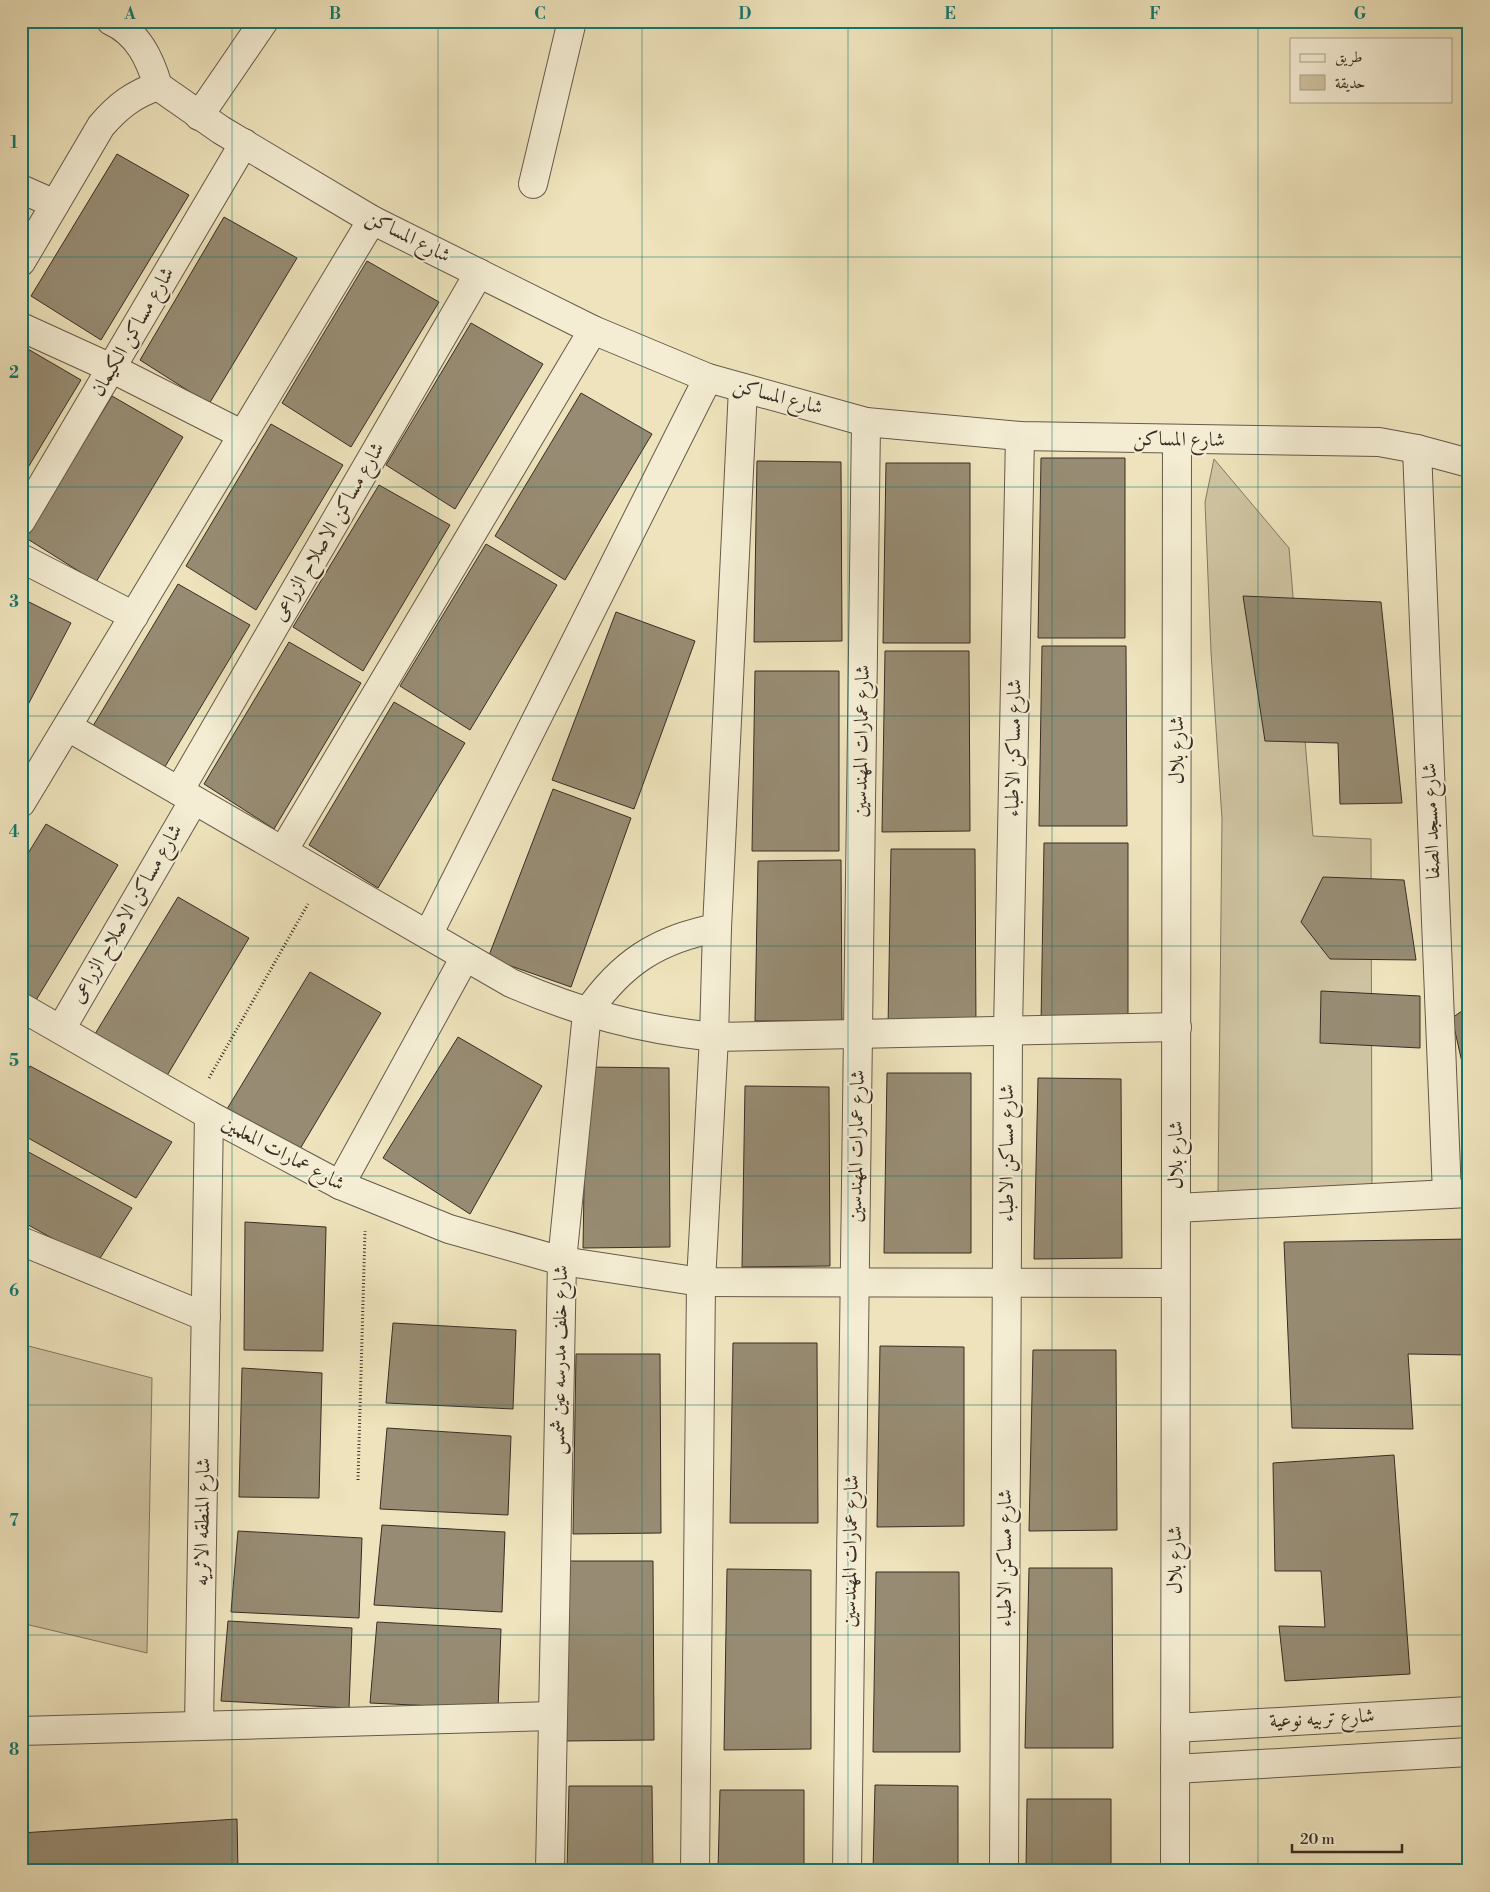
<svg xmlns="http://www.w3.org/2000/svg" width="1490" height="1892" viewBox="0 0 1490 1892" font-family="'Libre Bodoni',Amiri,serif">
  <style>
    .green { fill: #cfc4a2; stroke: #847863 }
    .building { fill: #978c73; stroke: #392d24 }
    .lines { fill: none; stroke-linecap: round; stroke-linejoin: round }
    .minor-casing { stroke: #665a4a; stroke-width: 30 }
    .path { stroke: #392d24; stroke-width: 3; stroke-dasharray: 1 2.5; stroke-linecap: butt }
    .minor { stroke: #f4edd3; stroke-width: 28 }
    .grid { fill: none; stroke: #0f766e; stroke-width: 1; stroke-opacity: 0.55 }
    .labels { text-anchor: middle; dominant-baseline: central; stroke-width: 4; stroke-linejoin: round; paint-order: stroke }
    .street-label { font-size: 20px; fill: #392d24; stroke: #f4edd3 }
    .neatline { fill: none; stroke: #0f766e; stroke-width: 2 }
    .grid-label { font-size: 16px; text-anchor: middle; font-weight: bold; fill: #0f766e }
  </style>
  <rect width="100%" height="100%" fill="#eee3bc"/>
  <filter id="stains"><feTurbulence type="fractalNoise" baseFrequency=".004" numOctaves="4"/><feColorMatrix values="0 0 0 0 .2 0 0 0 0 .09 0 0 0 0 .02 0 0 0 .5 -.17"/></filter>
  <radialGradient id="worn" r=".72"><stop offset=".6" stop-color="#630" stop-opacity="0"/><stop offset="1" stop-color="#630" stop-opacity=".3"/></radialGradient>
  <g class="green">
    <polygon points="1214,459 1289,548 1313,836 1371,839 1372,1186 1218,1193 1222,819 1211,652 1205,502"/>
    <polygon points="21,1344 152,1378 147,1653 21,1623"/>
  </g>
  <g class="building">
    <polygon points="117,154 189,195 101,340 31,296"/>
    <polygon points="224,217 297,258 209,404 140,360"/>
    <polygon points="367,261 439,302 351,447 282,403"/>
    <polygon points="471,323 543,364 455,509 386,465"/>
    <polygon points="21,345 81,380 21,479"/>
    <polygon points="581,393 652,434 565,580 495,536"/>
    <polygon points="112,396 183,437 96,582 26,538"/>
    <polygon points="271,424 343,465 256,610 186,566"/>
    <polygon points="1041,458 1125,458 1125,638 1038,638"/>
    <polygon points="757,461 841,462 842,641 754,642"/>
    <polygon points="886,463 970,463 970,643 883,643"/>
    <polygon points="379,485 450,525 363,671 293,627"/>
    <polygon points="486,544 557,585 470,730 400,686"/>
    <polygon points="178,584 250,625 163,770 93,726"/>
    <polygon points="1243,596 1381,602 1402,803 1340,804 1338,743 1265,741"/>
    <polygon points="21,598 71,623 21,718"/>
    <polygon points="616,612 695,641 634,809 552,780"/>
    <polygon points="289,642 361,683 274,829 204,784"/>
    <polygon points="1042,646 1126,646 1127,826 1039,826"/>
    <polygon points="885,651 969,651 970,831 882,832"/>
    <polygon points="755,671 839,671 839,851 752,851"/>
    <polygon points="394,702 465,743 378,888 309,845"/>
    <polygon points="553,789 631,818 571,987 488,958"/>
    <polygon points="46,824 118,865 30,1010 21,1005 21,865"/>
    <polygon points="1044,843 1128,843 1128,1023 1041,1024"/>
    <polygon points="891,849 975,849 976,1029 888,1029"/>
    <polygon points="841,860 842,1021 755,1021 758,861"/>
    <polygon points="1323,877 1404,880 1416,960 1330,959 1301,922"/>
    <polygon points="178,897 249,938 162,1084 92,1039"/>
    <polygon points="310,972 381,1013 294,1159 224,1114"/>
    <polygon points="1321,991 1420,996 1420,1048 1320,1043"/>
    <polygon points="1469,1006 1469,1082 1466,1080 1452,1018"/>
    <polygon points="458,1037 542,1086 470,1214 383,1158"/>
    <polygon points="30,1066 172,1142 136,1198 21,1134 21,1082"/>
    <polygon points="586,1067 669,1068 670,1247 583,1248"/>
    <polygon points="887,1073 971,1073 971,1253 884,1253"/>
    <polygon points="1038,1078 1121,1079 1122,1258 1034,1259"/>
    <polygon points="745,1086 829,1087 830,1266 742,1267"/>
    <polygon points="21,1148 132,1208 97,1263 21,1221"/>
    <polygon points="245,1222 326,1227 323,1351 244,1350"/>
    <polygon points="1469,1239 1469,1355 1408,1354 1413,1429 1292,1428 1284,1242"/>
    <polygon points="393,1323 516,1330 513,1409 386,1403"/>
    <polygon points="733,1343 817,1343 818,1523 730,1523"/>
    <polygon points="880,1346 964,1347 964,1526 877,1527"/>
    <polygon points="1033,1350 1116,1350 1117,1530 1029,1531"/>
    <polygon points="576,1354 660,1354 661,1533 573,1534"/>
    <polygon points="242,1368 322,1373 319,1498 239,1497"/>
    <polygon points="387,1428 511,1436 508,1515 380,1509"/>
    <polygon points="1394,1455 1410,1674 1285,1681 1279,1626 1325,1627 1321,1571 1275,1571 1273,1463"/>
    <polygon points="382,1525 505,1532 502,1612 374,1605"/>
    <polygon points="238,1531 362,1538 359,1618 231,1612"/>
    <polygon points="570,1561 653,1561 654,1740 566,1741"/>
    <polygon points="1029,1568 1112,1568 1113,1748 1025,1748"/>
    <polygon points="727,1569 811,1570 811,1749 724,1750"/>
    <polygon points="876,1572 959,1572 960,1752 873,1752"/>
    <polygon points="228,1621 352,1628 349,1708 221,1701"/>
    <polygon points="377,1622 501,1629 498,1709 370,1703"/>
    <polygon points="875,1785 958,1786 958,1871 873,1871"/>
    <polygon points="569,1786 652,1786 653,1871 567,1871"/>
    <polygon points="720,1790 804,1790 804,1871 718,1871"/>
    <polygon points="1027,1799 1111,1799 1111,1871 1026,1871"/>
    <polygon points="237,1819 238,1871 21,1871 21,1833"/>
  </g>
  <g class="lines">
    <g class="minor-casing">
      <g id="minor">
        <path d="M111 21C138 33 150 59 158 86"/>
        <polyline points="158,86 221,130 372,220 593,330 708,378 866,422 1020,436 1379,442 1417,449 1469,463"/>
        <polyline points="199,116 264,21"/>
        <polyline points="533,184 572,21"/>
        <polyline points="21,189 55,204"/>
        <path d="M21 262 101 126C118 106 134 94 158 86"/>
        <polyline points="21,327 111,368 243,435"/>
        <polyline points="1417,449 1447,1194"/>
        <polyline points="21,521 244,143"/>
        <polyline points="21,558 134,616"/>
        <path d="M68 727 511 983C581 1013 639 1029 714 1037L1177 1027"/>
        <polyline points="179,791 479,273"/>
        <polyline points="21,803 372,220"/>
        <polyline points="283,851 593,330"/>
        <polyline points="428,935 708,378"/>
        <polyline points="21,1007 209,1115 340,1185 449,1229 562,1261 701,1282 1175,1283"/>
        <polyline points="61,1029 194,800"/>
        <polyline points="340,1185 465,957"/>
        <polyline points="1176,1208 1469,1193"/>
        <polyline points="21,1241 206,1317"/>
        <polyline points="199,1726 209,1115"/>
        <polyline points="1175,1728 1469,1711"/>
        <polyline points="21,1731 553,1716"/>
        <polyline points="1175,1769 1469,1752"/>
        <path d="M550 1871 562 1261 587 1013C621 963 658 939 717 928"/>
        <polyline points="695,1871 701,1282 714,1037 717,928 743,388"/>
        <polyline points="847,1871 866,422"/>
        <polyline points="1004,1871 1008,1031 1020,436"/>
        <polyline points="1175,1871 1177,440"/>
      </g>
    </g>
    <g class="path">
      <polyline points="209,1078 308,904"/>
      <polyline points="358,1480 365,1231"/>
    </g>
    <use href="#minor" class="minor"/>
  </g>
  <path class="grid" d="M232 21V1871M438 21V1871M642 21V1871M848 21V1871M1052 21V1871M1258 21V1871M21 257H1469M21 487H1469M21 716H1469M21 946H1469M21 1176H1469M21 1405H1469M21 1635H1469"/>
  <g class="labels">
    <g class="street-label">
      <text transform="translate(408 237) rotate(27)">شارع المساكن</text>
      <text transform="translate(133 332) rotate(-60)">شارع مساكن الكيمان</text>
      <text transform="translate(778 397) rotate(15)">شارع المساكن</text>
      <text transform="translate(1179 440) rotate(1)">شارع المساكن</text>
      <text transform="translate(329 532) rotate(-60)">شارع مساكن الاصلاح الزراعى</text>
      <text transform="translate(862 741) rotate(-89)">شارع عمارات المهندسين</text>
      <text transform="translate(1014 748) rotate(-89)">شارع مساكن الاطباء</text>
      <text transform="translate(1177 750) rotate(-90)">شارع بلال</text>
      <text transform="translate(1432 821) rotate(-92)">شارع مسجد الصفا</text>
      <text transform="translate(127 914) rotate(-60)">شارع مساكن الاصلاح الزراعى</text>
      <text transform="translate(857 1146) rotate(-89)">شارع عمارات المهندسين</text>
      <text transform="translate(1007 1153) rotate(-90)">شارع مساكن الاطباء</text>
      <text transform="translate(283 1154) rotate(28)">شارع عمارات المعلمين</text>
      <text transform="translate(1176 1155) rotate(-90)">شارع بلال</text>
      <text transform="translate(560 1360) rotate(-89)">شارع خلف مدرسه عين شمس</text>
      <text transform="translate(203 1522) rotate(-89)">شارع المنطقه الاثريه</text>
      <text transform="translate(851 1551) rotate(-89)">شارع عمارات المهندسين</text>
      <text transform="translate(1005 1558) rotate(-90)">شارع مساكن الاطباء</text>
      <text transform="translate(1175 1560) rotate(-90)">شارع بلال</text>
      <text transform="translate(1322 1719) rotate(-3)">شارع تربيه نوعية</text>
    </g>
  </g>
  <rect width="1490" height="1892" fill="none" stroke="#eee3bc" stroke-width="55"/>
  <rect x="1290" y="38" width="162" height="65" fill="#f4edd3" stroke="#a9a08d"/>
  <rect x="1300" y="54" width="25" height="8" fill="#f4edd3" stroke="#a9a08d"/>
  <text x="1335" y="62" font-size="15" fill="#392d24">طريق</text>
  <rect x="1300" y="75" width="25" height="15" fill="#cfc4a2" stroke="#a9a08d"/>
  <text x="1335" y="88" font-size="15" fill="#392d24">حديقة</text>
  <path d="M1292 1844v8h110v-8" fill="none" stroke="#392d24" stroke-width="2.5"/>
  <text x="1300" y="1844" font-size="15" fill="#392d24" stroke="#f4edd3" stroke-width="4" paint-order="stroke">20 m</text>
  <rect x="28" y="28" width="1434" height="1836" class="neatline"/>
  <g class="grid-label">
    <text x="130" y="19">A</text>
    <text x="335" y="19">B</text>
    <text x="540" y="19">C</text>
    <text x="745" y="19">D</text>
    <text x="950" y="19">E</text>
    <text x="1155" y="19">F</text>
    <text x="1360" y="19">G</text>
    <text x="14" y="148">1</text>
    <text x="14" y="378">2</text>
    <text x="14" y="607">3</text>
    <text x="14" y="837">4</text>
    <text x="14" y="1066">5</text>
    <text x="14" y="1296">6</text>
    <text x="14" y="1526">7</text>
    <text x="14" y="1755">8</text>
  </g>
  <rect width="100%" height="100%" filter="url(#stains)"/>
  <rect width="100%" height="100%" fill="url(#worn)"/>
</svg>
